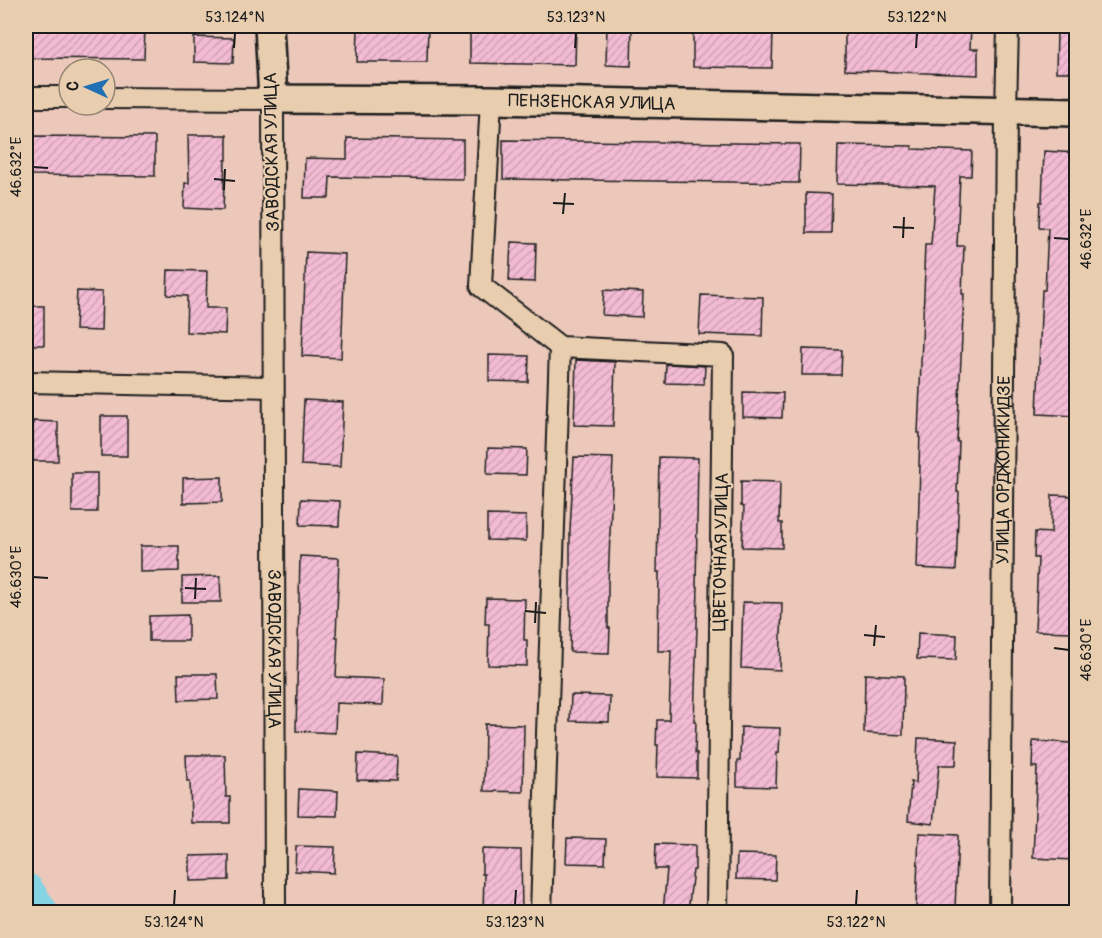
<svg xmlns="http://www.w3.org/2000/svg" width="1102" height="938" viewBox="0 0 1102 938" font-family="Pangolin,sans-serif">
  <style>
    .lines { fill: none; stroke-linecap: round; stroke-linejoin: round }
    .river { stroke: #85d4e3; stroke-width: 36 }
    .building { fill: url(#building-hatch); stroke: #1c1c1c; stroke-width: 1.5 }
    .street-casing { stroke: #1c1c1c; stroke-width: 24 }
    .secondary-casing { stroke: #1c1c1c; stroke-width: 32 }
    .street { stroke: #e8cdaf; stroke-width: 20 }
    .secondary { stroke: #e8cdaf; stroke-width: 27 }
    .ticks { fill: none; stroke: #1c1c1c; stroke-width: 2 }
    .labels { text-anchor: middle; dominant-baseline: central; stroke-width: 4.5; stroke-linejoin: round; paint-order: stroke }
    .street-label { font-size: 18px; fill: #1c1c1c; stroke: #e8cdaf }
    .neatline { fill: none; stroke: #1c1c1c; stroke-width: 2 }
    .ticks-label { font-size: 15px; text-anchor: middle; fill: #1c1c1c }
  </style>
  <defs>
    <pattern id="building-hatch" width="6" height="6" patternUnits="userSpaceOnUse" patternTransform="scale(1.5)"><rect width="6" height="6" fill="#f2bbd3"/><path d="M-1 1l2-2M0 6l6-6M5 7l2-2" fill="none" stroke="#cfa0b5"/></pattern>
  </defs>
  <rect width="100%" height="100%" fill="#ebc8ba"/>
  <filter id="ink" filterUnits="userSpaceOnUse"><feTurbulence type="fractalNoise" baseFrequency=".0167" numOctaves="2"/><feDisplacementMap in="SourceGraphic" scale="12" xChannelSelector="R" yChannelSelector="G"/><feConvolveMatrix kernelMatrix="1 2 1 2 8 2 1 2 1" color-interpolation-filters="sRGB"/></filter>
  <g filter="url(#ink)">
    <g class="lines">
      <polyline class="river" points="26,891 40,912"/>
    </g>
    <g class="building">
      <polygon points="29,26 145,26 144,59 28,58"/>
      <polygon points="358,26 428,26 427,62 357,62"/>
      <polygon points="470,26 576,26 575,65 470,63"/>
      <polygon points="607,26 632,27 631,66 606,65"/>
      <polygon points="931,26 971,26 970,49 978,49 978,75 845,70 845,31 931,33"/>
      <polygon points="693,28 773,29 772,68 693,67"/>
      <polygon points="1057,33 1077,33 1077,72 1056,72"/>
      <polygon points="194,37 234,38 233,63 194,62"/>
      <polygon points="188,135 227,135 227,160 225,160 223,210 184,208 185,183 189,183"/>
      <polygon points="28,136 155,137 155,176 28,175"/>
      <polygon points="347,138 463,140 463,179 330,177 329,198 304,198 305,158 347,159"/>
      <polygon points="503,140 800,144 799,183 503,179"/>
      <polygon points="838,145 912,146 912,149 972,151 971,176 960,176 957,246 964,246 962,294 964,294 957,442 959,442 957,492 959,492 956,570 917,568 920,466 919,466 920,433 918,433 925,270 924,270 925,245 931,245 935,186 837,184"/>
      <polygon points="1044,151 1077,153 1077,416 1037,414 1042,290 1045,290 1048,228 1039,227 1040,202 1042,202"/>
      <polygon points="806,193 832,194 831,233 806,233"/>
      <polygon points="511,242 536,243 535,282 509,281"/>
      <polygon points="306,252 345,254 341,358 302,356"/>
      <polygon points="168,270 207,271 206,308 226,308 225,334 186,332 187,296 167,295"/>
      <polygon points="604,290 643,292 642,317 602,315"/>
      <polygon points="77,291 102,292 101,331 75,330"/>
      <polygon points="701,295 763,297 762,336 699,334"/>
      <rect x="26" y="306" width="18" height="39"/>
      <polygon points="803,349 842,350 841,375 802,375"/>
      <polygon points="489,355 529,356 528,382 489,381"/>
      <polygon points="576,360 615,362 613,426 574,425"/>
      <polygon points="666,364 705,366 704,384 665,383"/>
      <polygon points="743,392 783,393 782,418 743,417"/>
      <polygon points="304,400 343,402 340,467 301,465"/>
      <rect x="101" y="416" width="26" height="40"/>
      <polygon points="33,421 58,422 58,461 33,461"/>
      <polygon points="488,448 527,449 526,475 487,474"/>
      <polygon points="574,457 613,458 608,585 608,628 610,628 609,653 570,652 571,610 570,610 570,530"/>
      <polygon points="659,457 698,458 696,587 698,587 697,626 694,721 696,721 695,753 697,753 697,778 657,777 658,745 656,745 657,720 669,720 671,651 658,651 659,572 657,572"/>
      <rect x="72" y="473" width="25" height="39"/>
      <polygon points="222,477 222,502 183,503 183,478"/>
      <polygon points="741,481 780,482 779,523 782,523 782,548 742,547 744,507 741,506"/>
      <polygon points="1052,495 1077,496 1077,522 1075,521 1072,570 1076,570 1074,632 1035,631 1038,558 1034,558 1035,532 1051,533"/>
      <polygon points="301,499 340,501 339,526 300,525"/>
      <polygon points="487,515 526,516 526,541 487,540"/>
      <polygon points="140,546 179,546 179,571 140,572"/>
      <polygon points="300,556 339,558 336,637 338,637 336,677 384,679 383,705 336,703 335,733 296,731"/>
      <polygon points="220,576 221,602 182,602 182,577"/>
      <polygon points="486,598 525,599 524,640 527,640 527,666 488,665 489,624 485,624"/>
      <polygon points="743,602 782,603 780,670 741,668"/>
      <polygon points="188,615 188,641 149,641 149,616"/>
      <polygon points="918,633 957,635 956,660 917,659"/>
      <polygon points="178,674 217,674 218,699 179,700"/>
      <polygon points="865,674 904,676 903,735 864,733"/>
      <polygon points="571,695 610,696 609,722 570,721"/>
      <polygon points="485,724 524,725 523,792 484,791"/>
      <polygon points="741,727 780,728 779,753 777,753 776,787 737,786 737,761 740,761"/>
      <polygon points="918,738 957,740 956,765 939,765 933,824 908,821 911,782 916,783"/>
      <polygon points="1033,741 1072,743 1070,795 1075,795 1073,860 1033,858 1037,767 1032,767"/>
      <polygon points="358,754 397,756 396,781 357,780"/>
      <polygon points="186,755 225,755 226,797 230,797 230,823 191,823 190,781 187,781"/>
      <polygon points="299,789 338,791 337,816 298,815"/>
      <polygon points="919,833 958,835 955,909 916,907"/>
      <polygon points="567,838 606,839 605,864 566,863"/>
      <polygon points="656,844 695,845 695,870 693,870 688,912 663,912 667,869 655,869"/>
      <polygon points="296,846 335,847 334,873 295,871"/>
      <polygon points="482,849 521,850 522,912 483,911 484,874 482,874"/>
      <polygon points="737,854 776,855 775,880 736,879"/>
      <polygon points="229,855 229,880 190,881 190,856"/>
    </g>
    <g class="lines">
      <g class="street-casing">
        <g id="street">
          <polyline points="26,97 69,97"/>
          <path id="s1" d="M105 98 273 99 275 912"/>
          <polyline points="491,100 481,286 560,347 723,355 717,912"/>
          <polyline points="26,382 273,387"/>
          <polyline points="541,912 560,347"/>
          <path id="s2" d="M1000 912 1006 110 1008 26"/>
        </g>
      </g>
      <g class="secondary-casing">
        <g id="secondary">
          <path id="s3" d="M269 26 273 99 491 100 1076 112"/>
        </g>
      </g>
      <use href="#street" class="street"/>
      <use href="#secondary" class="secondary"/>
    </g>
  </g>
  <path class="ticks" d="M234 48 235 33M575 48 576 33M916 48 917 33M33 167 48 168M214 179 235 181M224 190 225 169M553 203 574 204M563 214 565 193M893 227 914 228M903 238 904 217M1054 238 1069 239M33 577 48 578M185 588 206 589M195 599 196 578M525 611 546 613M535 623 536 602M864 635 885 637M874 646 876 625M1054 648 1069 650M174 905 175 890M515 905 516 890M856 905 857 890"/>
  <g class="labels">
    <g class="street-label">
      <text stroke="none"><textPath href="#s3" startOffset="392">ПЕНЗЕНСКАЯ УЛИЦА</textPath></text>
      <text transform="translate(272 152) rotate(-91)">ЗАВОДСКАЯ УЛИЦА</text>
      <text stroke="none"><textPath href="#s2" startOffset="442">УЛИЦА ОРДЖОНИКИДЗЕ</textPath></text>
      <text transform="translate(721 552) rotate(-89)">ЦВЕТОЧНАЯ УЛИЦА</text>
      <text stroke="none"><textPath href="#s1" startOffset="718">ЗАВОДСКАЯ УЛИЦА</textPath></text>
    </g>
  </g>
  <rect width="1102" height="938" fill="none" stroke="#e8cdaf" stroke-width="66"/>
  <g transform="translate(87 87) rotate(274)"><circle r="28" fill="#e8cdaf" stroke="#968674" stroke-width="1.5"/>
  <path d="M0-4.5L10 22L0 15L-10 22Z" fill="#1f6fb2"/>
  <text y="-9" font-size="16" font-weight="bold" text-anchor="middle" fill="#1c1c1c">С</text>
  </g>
  <rect x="33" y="33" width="1036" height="872" class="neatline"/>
  <g class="ticks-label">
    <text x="235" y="22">53.124°N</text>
    <text x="576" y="22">53.123°N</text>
    <text x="917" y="22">53.122°N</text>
    <text transform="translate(16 167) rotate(-90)" y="5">46.632°E</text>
    <text transform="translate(1086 239) rotate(-90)" y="5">46.632°E</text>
    <text transform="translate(16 577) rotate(-90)" y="5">46.630°E</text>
    <text transform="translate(1086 650) rotate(-90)" y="5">46.630°E</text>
    <text x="174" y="927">53.124°N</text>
    <text x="515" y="927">53.123°N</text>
    <text x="856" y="927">53.122°N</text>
  </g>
</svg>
